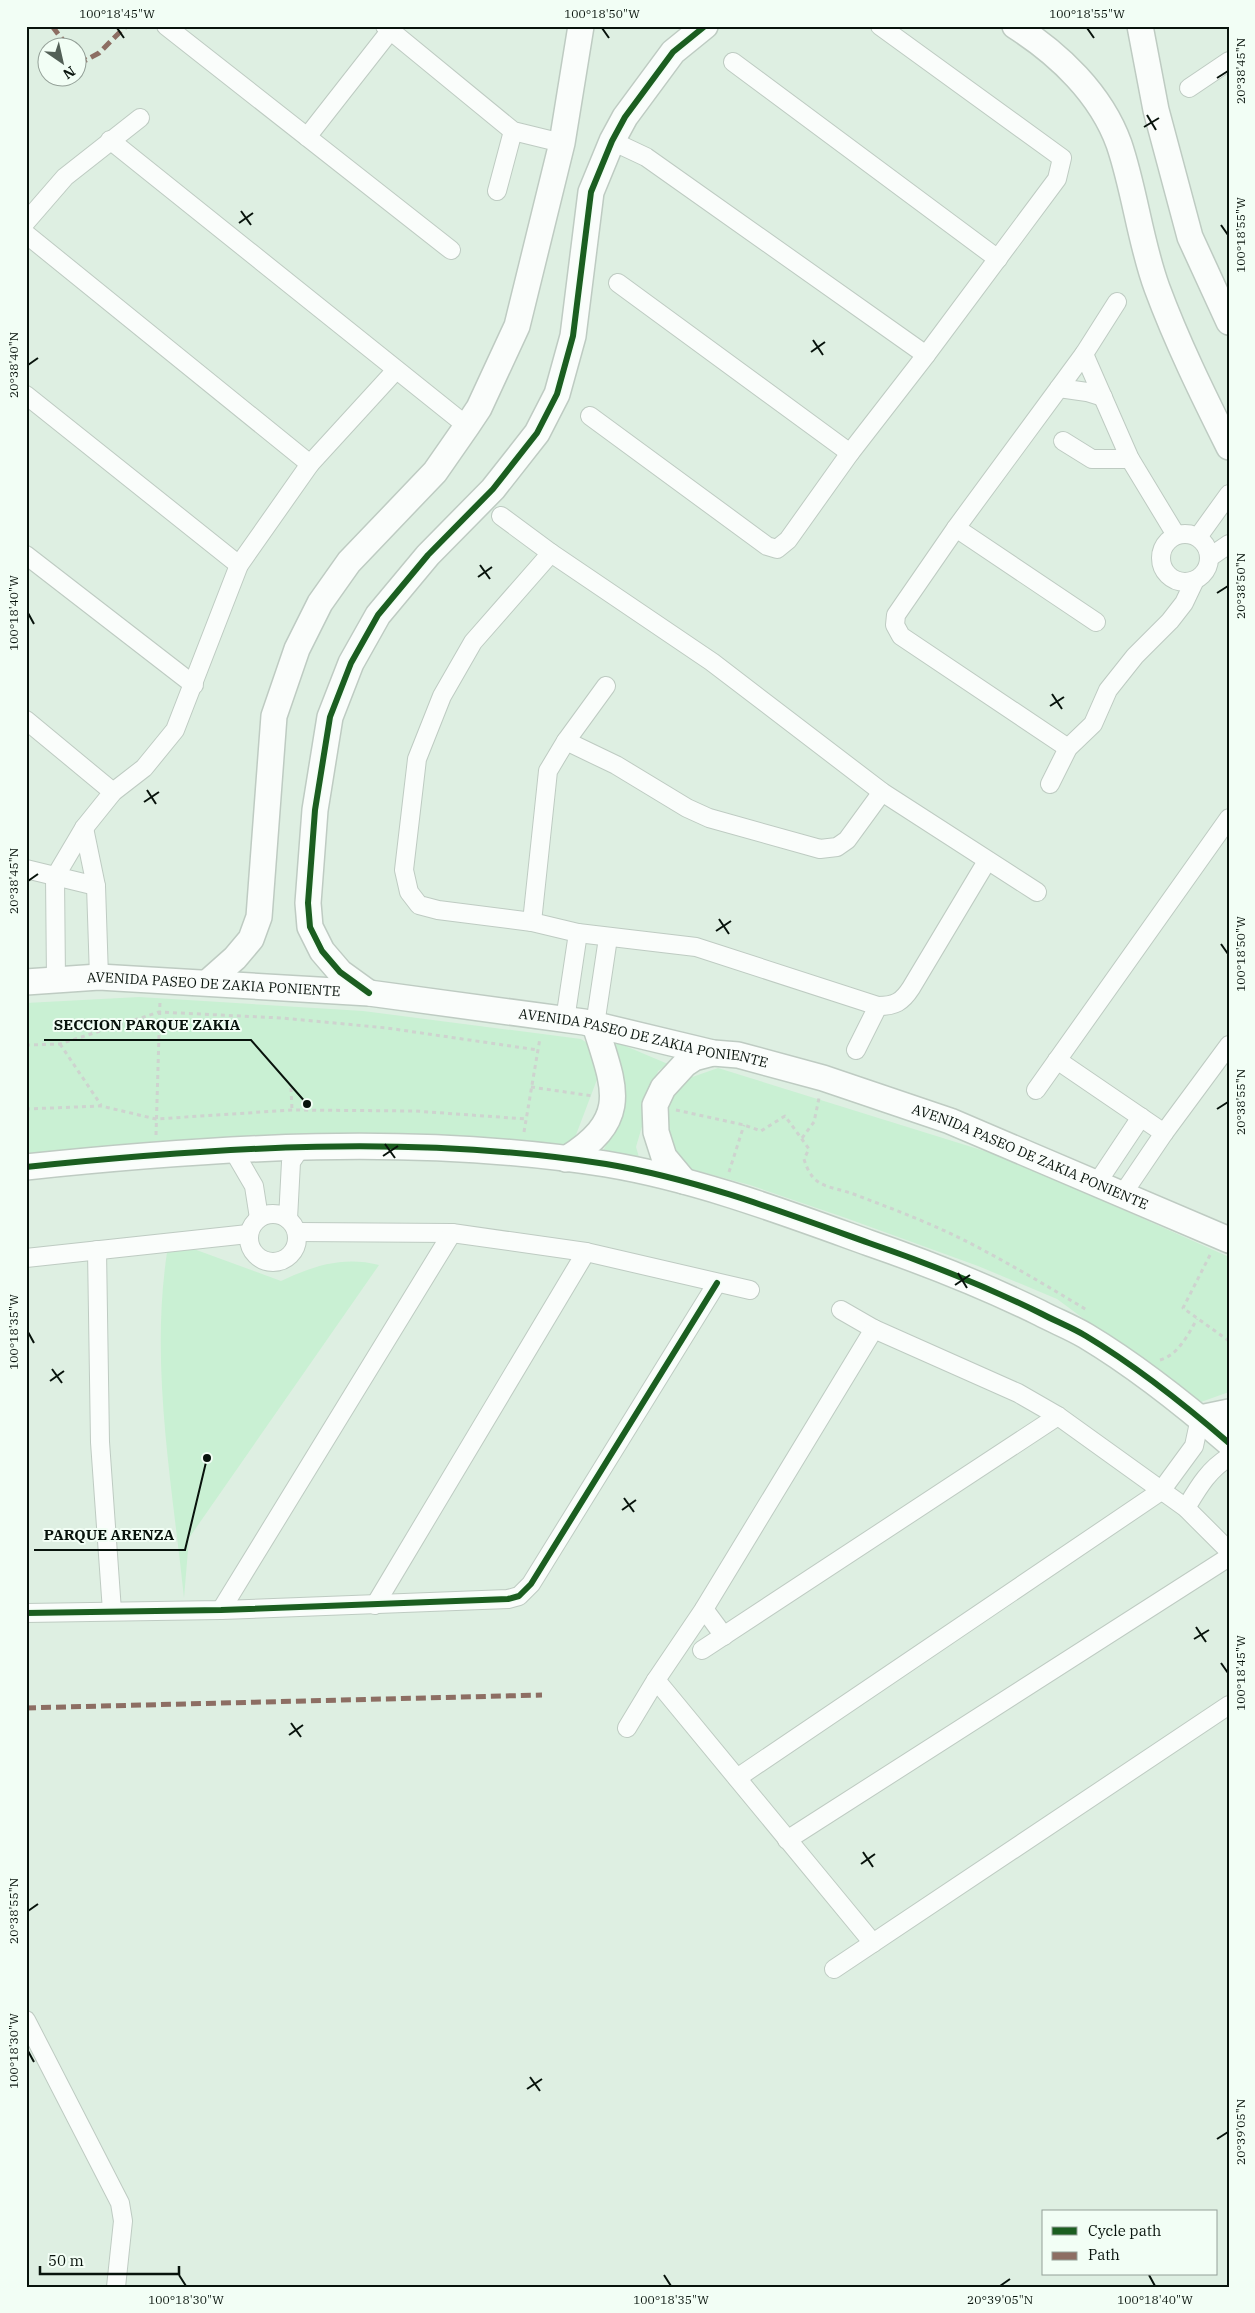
<svg xmlns="http://www.w3.org/2000/svg" width="1255" height="2313" viewBox="0 0 1255 2313" font-family="'IBM Plex Serif',serif">
  <style>
    .green { fill: #c9f0d3 }
    .lines { fill: none; stroke-linecap: round; stroke-linejoin: round }
    .street-casing { stroke: #becbc2; stroke-width: 20 }
    .secondary-casing { stroke: #becbc2; stroke-width: 28 }
    .path { stroke: #ced3cf; stroke-width: 3; stroke-dasharray: 4 4; stroke-linecap: butt }
    .street { stroke: #fafdfb; stroke-width: 18 }
    .secondary { stroke: #fafdfb; stroke-width: 25 }
    .quiet { stroke: #8d6e63; stroke-width: 5; stroke-dasharray: 10 5; stroke-linecap: butt }
    .cycleway-casing { stroke: #f2fef5; stroke-width: 9 }
    .cycleway { stroke: #1b5e20; stroke-width: 6 }
    .ticks { fill: none; stroke: #08130c; stroke-width: 2 }
    .labels { text-anchor: middle; dominant-baseline: central; stroke-width: 4; stroke-linejoin: round; paint-order: stroke }
    .street-label { font-size: 14px; fill: #08130c; stroke: #f2fef5 }
    .leader { fill: none; stroke: #08130c; stroke-width: 2 }
    .callout-dot { fill: #08130c; stroke: #f2fef5; stroke-width: 2 }
    .callout-label { font-size: 15px; text-anchor: middle; font-weight: bold; fill: #08130c; stroke: #f2fef5; stroke-width: 4; stroke-linejoin: round; paint-order: stroke }
    .neatline { fill: none; stroke: #08130c; stroke-width: 2 }
    .ticks-label { font-size: 12px; text-anchor: middle; fill: #08130c }
  </style>
  <rect width="100%" height="100%" fill="#deefe2"/>
  <g class="green">
    <polygon points="139,997 363,1011 581,1039 598,1050 601,1069 571,1148 26,1156 26,1003"/>
    <polygon points="597,1034 668,1064 658,1071 636,1147 641,1164 598,1161 611,1135"/>
    <polygon points="718,1068 1007,1158 1229,1257 1229,1392 1198,1403 1057,1299 978,1266 846,1218 750,1185 679,1166 662,1128 678,1082"/>
    <path d="M180 1244 281 1281C313 1266 343 1256 379 1265L189 1538 184 1598C172 1482 149 1362 168 1246Z"/>
  </g>
  <g class="lines">
    <g class="street-casing">
      <g id="street">
        <polyline points="166,26 451,250"/>
        <polyline points="385,26 513,131 562,143"/>
        <polyline points="733,62 998,259"/>
        <polyline points="1189,88 1229,61"/>
        <polyline points="307,137 390,31"/>
        <polyline points="110,140 467,426"/>
        <polyline points="612,141 646,157 926,355 1057,179 1062,158 880,26"/>
        <polyline points="497,191 513,131"/>
        <polyline points="26,222 65,177 140,118"/>
        <polyline points="26,234 310,464"/>
        <polyline points="618,283 850,453"/>
        <polyline points="1084,354 1130,459 1176,535"/>
        <polyline points="1059,388 1087,392 1103,397"/>
        <polyline points="26,395 239,565"/>
        <polyline points="590,416 767,546 777,549 788,540 850,453 926,355"/>
        <polyline points="1063,441 1092,459 1130,459"/>
        <polyline points="501,516 551,553 712,662 882,792 1037,892"/>
        <polyline points="956,528 1096,622"/>
        <circle cx="1185" cy="558" r="24"/>
        <polyline points="1198,537 1229,494"/>
        <path d="M551 553 473 642 442 696 417 759 404 870 409 892 419 905 438 910 532 922 578 933 696 947 878 1006C895 1006 902 1002 911 988L987 861"/>
        <polyline points="26,555 194,685"/>
        <polyline points="1210,557 1229,544"/>
        <polyline points="26,720 113,792"/>
        <polyline points="566,741 616,765 687,808 709,818 820,849 837,847 847,840 882,792"/>
        <polyline points="1068,748 901,636 895,625 896,615 956,528 1084,354 1117,302"/>
        <polyline points="1050,784 1068,748 1093,724 1108,690 1135,656 1170,621 1184,603 1194,582"/>
        <polyline points="84,828 96,886 99,977"/>
        <polyline points="26,869 96,886"/>
        <polyline points="532,922 548,771 566,741 606,686"/>
        <polyline points="56,980 55,877 84,828 113,792 144,768 175,730 239,565 310,464 396,370"/>
        <polyline points="565,1020 578,933"/>
        <polyline points="595,1025 608,938"/>
        <polyline points="856,1050 878,1006"/>
        <polyline points="1057,1060 1164,1133"/>
        <polyline points="1036,1090 1229,818"/>
        <polyline points="233,1150 254,1186 259,1218"/>
        <polyline points="1097,1183 1141,1117"/>
        <polyline points="1122,1195 1164,1133 1229,1045"/>
        <circle cx="273" cy="1238" r="24"/>
        <polyline points="288,1219 291,1162 301,1147"/>
        <polyline points="297,1232 452,1233 586,1252 750,1290"/>
        <polyline points="97,1250 100,1442 112,1611"/>
        <polyline points="26,1258 248,1234"/>
        <polyline points="841,1310 874,1329 1018,1393 1058,1416 1186,1508 1229,1551"/>
        <path d="M1186 1508C1198 1488 1208 1470 1229 1457"/>
        <polyline points="375,1605 586,1252"/>
        <polyline points="704,1609 724,1636"/>
        <polyline points="221,1610 452,1233"/>
        <polyline points="26,1613 221,1610 508,1599 519,1596 531,1584 717,1283"/>
        <polyline points="702,1650 1058,1416"/>
        <polyline points="656,1680 873,1943"/>
        <polyline points="627,1728 656,1680 704,1609 874,1329"/>
        <polyline points="737,1778 1161,1491 1194,1446 1200,1418"/>
        <polyline points="787,1840 1229,1557"/>
        <polyline points="834,1969 1229,1705"/>
        <polyline points="26,2020 120,2203 123,2221 116,2287"/>
      </g>
    </g>
    <g class="secondary-casing">
      <g id="secondary">
        <path d="M1015 26C1059 54 1101 94 1119 144 1135 191 1140 242 1157 288 1177 342 1203 395 1229 447"/>
        <polyline points="1140,26 1156,110 1190,237 1229,322"/>
        <path id="s1" d="M26 982 99 977 369 993 584 1022 713 1053 738 1055 823 1078 950 1121 1229 1240"/>
        <polyline points="208,982 235,958 251,939 259,917 274,716 297,649 320,603 349,562 435,472 467,426 479,408 517,326 562,143 581,26"/>
        <polyline points="369,993 340,972 322,951 310,927 308,903 315,810 330,717 351,663 378,615 428,555 493,489 537,433 557,394 573,336 591,192 612,141 625,117 673,52 705,26"/>
        <path d="M566 1159C632 1118 614 1087 595 1025"/>
        <path d="M26 1167C218 1147 415 1134 606 1164 696 1179 783 1212 869 1243 927 1263 985 1286 1040 1313 1055 1321 1071 1327 1086 1336 1136 1366 1185 1405 1229 1443"/>
        <polyline points="684,1181 664,1157 656,1132 655,1105 663,1088 685,1064 694,1058 713,1053"/>
        <polyline points="1200,1418 1229,1412"/>
      </g>
    </g>
    <g class="path">
      <polyline points="60,1044 101,1105"/>
      <polyline points="26,1045 60,1044 159,1012 281,1018 387,1028 538,1050"/>
      <polyline points="531,1087 593,1096"/>
      <polyline points="291,1088 292,1110"/>
      <polyline points="26,1109 101,1106 156,1119 292,1110 415,1111 526,1119"/>
      <path d="M676 1110 744 1125 761 1131 785 1116 809 1149 804 1159C813 1190 830 1185 856 1195 898 1211 941 1227 981 1249 1017 1268 1052 1289 1087 1310"/>
      <polyline points="524,1132 540,1038"/>
      <polyline points="156,1135 160,1001"/>
      <polyline points="802,1138 814,1122 819,1098"/>
      <polyline points="729,1172 744,1125"/>
      <polyline points="1210,1255 1183,1308 1229,1341"/>
      <path d="M1160 1360C1178 1355 1188 1335 1197 1319"/>
    </g>
    <use href="#street" class="street"/>
    <use href="#secondary" class="secondary"/>
    <g class="quiet">
      <polyline points="52,26 69,48"/>
      <polyline points="78,55 86,60 99,53 126,26"/>
      <polyline points="26,1708 542,1695"/>
    </g>
    <g class="cycleway-casing">
      <g id="cycleway">
        <polyline points="369,993 340,972 322,951 310,927 308,903 315,810 330,717 351,663 378,615 428,555 493,489 537,433 557,394 573,336 591,192 612,141 625,117 673,52 705,26"/>
        <path d="M26 1167C218 1147 415 1134 606 1164 696 1179 783 1212 869 1243 927 1263 985 1286 1040 1313 1055 1321 1071 1327 1086 1336 1136 1366 1185 1405 1229 1443"/>
        <polyline points="26,1613 221,1610 508,1599 519,1596 531,1584 717,1283"/>
      </g>
    </g>
    <use href="#cycleway" class="cycleway"/>
  </g>
  <path class="ticks" d="M117 28 124 38M602 28 609 38M1087 28 1094 38M1217 78 1228 71M1147 115 1156 130M1144 127 1159 118M241 211 251 225M239 223 253 213M1221 225 1228 235M813 340 823 355M811 352 825 342M28 365 38 358M480 565 490 579M478 577 492 567M1217 593 1228 586M28 613 34 624M1052 694 1062 709M1050 706 1064 697M147 790 156 804M144 802 159 792M28 881 38 874M719 919 729 934M716 931 731 921M1221 944 1228 954M1217 1109 1228 1102M385 1144 395 1158M383 1156 398 1146M958 1273 967 1288M955 1285 970 1275M28 1332 34 1343M52 1369 62 1383M50 1381 64 1371M624 1498 634 1512M622 1510 636 1500M1196 1627 1206 1642M1194 1639 1209 1630M1221 1663 1228 1673M291 1723 301 1737M289 1735 303 1725M863 1852 873 1867M861 1864 875 1854M28 1911 38 1904M28 2051 34 2062M530 2077 540 2091M527 2089 542 2079M1217 2139 1228 2132M179 2275 186 2286M664 2275 671 2286M1149 2275 1155 2286M1000 2286 1010 2279"/>
  <g class="labels">
    <g class="street-label">
      <text stroke="none"><textPath href="#s1" startOffset="188">AVENIDA PASEO DE ZAKIA PONIENTE</textPath></text>
      <text stroke="none"><textPath href="#s1" startOffset="622">AVENIDA PASEO DE ZAKIA PONIENTE</textPath></text>
      <text stroke="none"><textPath href="#s1" startOffset="1028">AVENIDA PASEO DE ZAKIA PONIENTE</textPath></text>
    </g>
  </g>
  <path class="leader" d="M307 1104L251 1040H44M207 1458L185 1550H34"/>
  <g class="callout-dot">
    <circle cx="307" cy="1104" r="5"/>
    <circle cx="207" cy="1458" r="5"/>
  </g>
  <g class="callout-label">
    <text x="147" y="1030">SECCION PARQUE ZAKIA</text>
    <text x="109" y="1540">PARQUE ARENZA</text>
  </g>
  <rect width="1255" height="2313" fill="none" stroke="#f2fef5" stroke-width="55"/>
  <rect x="1042" y="2210" width="175" height="65" fill="#f2fef5" stroke="#94a098"/>
  <rect x="1052" y="2227" width="25" height="8" fill="#1b5e20" stroke="#94a098"/>
  <text x="1088" y="2236" font-size="15" fill="#08130c">Cycle path</text>
  <rect x="1052" y="2252" width="25" height="8" fill="#8d6e63" stroke="#94a098"/>
  <text x="1088" y="2260" font-size="15" fill="#08130c">Path</text>
  <g transform="translate(62 62) rotate(146)"><circle r="24" fill="#f2fef5" stroke="#94a098"/>
  <path d="M0-4L9 19L0 12L-9 19Z" fill="#536057"/>
  <text y="-8" font-size="14" font-weight="bold" text-anchor="middle" fill="#08130c">N</text>
  </g>
  <path d="M40 2266v8h139v-8" fill="none" stroke="#08130c" stroke-width="2.5"/>
  <text x="48" y="2266" font-size="15" fill="#08130c" stroke="#f2fef5" stroke-width="4" paint-order="stroke">50 m</text>
  <rect x="28" y="28" width="1200" height="2258" class="neatline"/>
  <g class="ticks-label">
    <text x="117" y="18">100°18'45"W</text>
    <text x="602" y="18">100°18'50"W</text>
    <text x="1087" y="18">100°18'55"W</text>
    <text transform="translate(1241 71) rotate(-90)" y="4">20°38'45"N</text>
    <text transform="translate(1241 235) rotate(-90)" y="4">100°18'55"W</text>
    <text transform="translate(14 365) rotate(-90)" y="4">20°38'40"N</text>
    <text transform="translate(1241 586) rotate(-90)" y="4">20°38'50"N</text>
    <text transform="translate(14 613) rotate(-90)" y="4">100°18'40"W</text>
    <text transform="translate(14 881) rotate(-90)" y="4">20°38'45"N</text>
    <text transform="translate(1241 954) rotate(-90)" y="4">100°18'50"W</text>
    <text transform="translate(1241 1102) rotate(-90)" y="4">20°38'55"N</text>
    <text transform="translate(14 1332) rotate(-90)" y="4">100°18'35"W</text>
    <text transform="translate(1241 1673) rotate(-90)" y="4">100°18'45"W</text>
    <text transform="translate(14 1911) rotate(-90)" y="4">20°38'55"N</text>
    <text transform="translate(14 2051) rotate(-90)" y="4">100°18'30"W</text>
    <text transform="translate(1241 2132) rotate(-90)" y="4">20°39'05"N</text>
    <text x="186" y="2304">100°18'30"W</text>
    <text x="671" y="2304">100°18'35"W</text>
    <text x="1000" y="2304">20°39'05"N</text>
    <text x="1155" y="2304">100°18'40"W</text>
  </g>
</svg>
